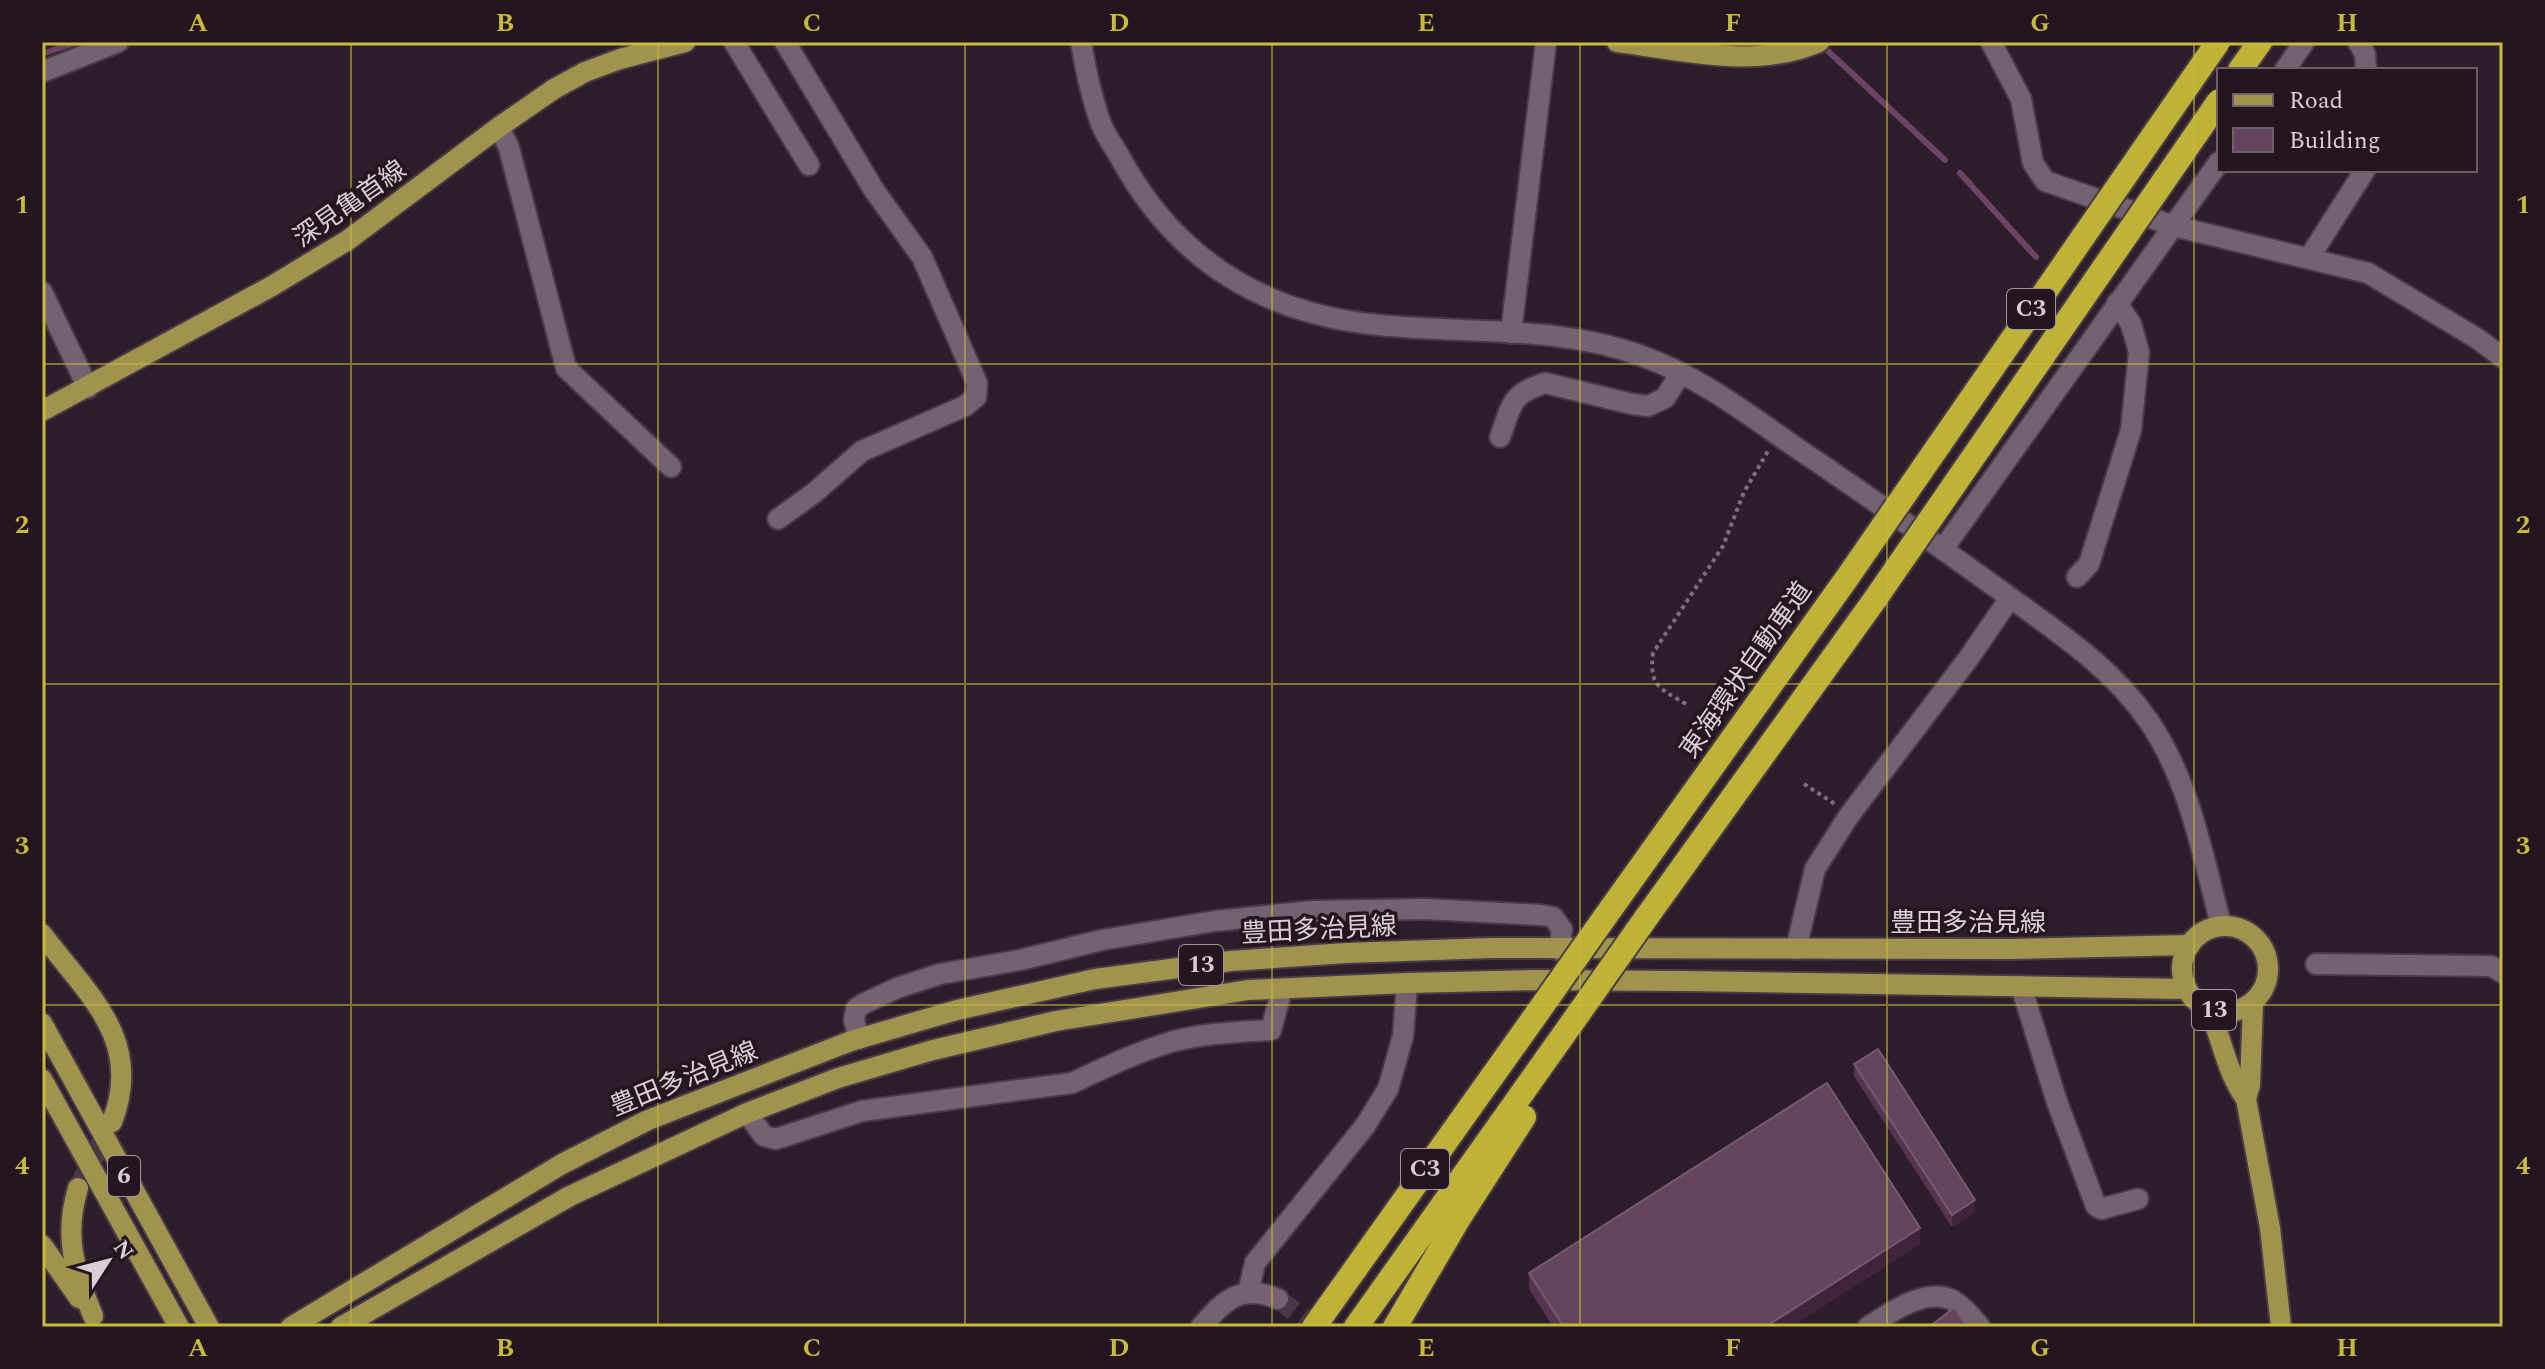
<svg xmlns="http://www.w3.org/2000/svg" width="2545" height="1369" viewBox="0 0 2545 1369" font-family="Spectral,'Noto Sans JP',serif">
  <style>
    .lines { fill: none; stroke-linecap: round; stroke-linejoin: round }
    .stream { stroke: #6c4465; stroke-width: 6 }
    .minor-tunnel { stroke: #483845; stroke-width: 20; stroke-dasharray: 20 10; stroke-linecap: butt }
    .major-tunnel { stroke: #483845; stroke-width: 20; stroke-dasharray: 20 10; stroke-linecap: butt }
    .minor-casing { stroke: #493b46; stroke-width: 24 }
    .major-casing { stroke: #493b46; stroke-width: 24 }
    .highway-casing { stroke: #493b46; stroke-width: 28 }
    .path { stroke: #7e707b; stroke-width: 4; stroke-dasharray: 4 4; stroke-linecap: butt }
    .minor { stroke: #756271; stroke-width: 20 }
    .major { stroke: #a1934e; stroke-width: 20 }
    .highway { stroke: #beb337; stroke-width: 24 }
    .highway-bridge-casing { stroke: #493b46; stroke-width: 28; stroke-linecap: butt }
    .highway-bridge { stroke: #beb337; stroke-width: 24 }
    .wall { fill: #573451 }
    .shaded-wall { fill: #41243c }
    .building { fill: #65445f; stroke: #775a72; stroke-width: 2 }
    .grid { fill: none; stroke: #c7bb3c; stroke-width: 2; stroke-opacity: 0.55 }
    .labels { text-anchor: middle; dominant-baseline: central; stroke-width: 7; stroke-linejoin: round; paint-order: stroke }
    .shield { fill: #241521; stroke: #a396a0; stroke-width: 2 }
    .shield-label { font-size: 24px; font-weight: bold; fill: #d9ced7 }
    .street-label { font-size: 26px; fill: #d9ced7; stroke: #241521 }
    .neatline { fill: none; stroke: #c7bb3c; stroke-width: 3 }
    .grid-label { font-size: 26px; text-anchor: middle; font-weight: bold; fill: #c7bb3c }
  </style>
  <rect width="100%" height="100%" fill="#2e1e2b"/>
  <g class="lines">
    <g class="stream">
      <polyline points="1828,51 1945,160"/>
      <polyline points="42,54 77,42"/>
      <polyline points="1960,173 2036,257"/>
    </g>
    <polyline class="minor-tunnel" points="1278,1299 1315,1327"/>
    <polyline class="major-tunnel" points="78,1188 110,1126"/>
    <g class="minor-casing">
      <g id="minor">
        <polyline points="734,42 809,165"/>
        <path d="M1081 42C1085 67 1091 94 1099 118 1103 133 1114 146 1121 159 1177 261 1265 314 1379 325 1467 334 1558 325 1642 356 1706 379 1760 424 1816 461 1881 505 1944 550 2008 596 2059 633 2111 667 2148 720 2189 779 2203 856 2221 925"/>
        <polyline points="1991,42 2021,99 2033,163 2045,181 2174,226 2368,273 2478,339 2503,358"/>
        <polyline points="2358,42 2365,54 2366,70"/>
        <polyline points="2285,70 2304,42"/>
        <polyline points="42,72 118,42"/>
        <polyline points="499,127 509,148 566,368 671,467"/>
        <polyline points="2309,258 2365,170"/>
        <polyline points="42,292 88,388"/>
        <polyline points="1511,333 1546,42"/>
        <path d="M1500 437C1512 405 1510 394 1545 383L1632 404 1648 406 1665 398 1681 373"/>
        <polyline points="778,519 814,493 862,451 965,406 976,397 977,383 922,257 874,190 785,42"/>
        <polyline points="1943,549 2219,162"/>
        <polyline points="2077,577 2089,564 2131,430 2139,352 2131,324 2117,303"/>
        <polyline points="1796,949 1815,869 1848,817 1968,659 2010,598"/>
        <polyline points="2316,964 2491,966 2503,973"/>
        <polyline points="2021,986 2057,1102 2096,1206 2101,1209 2138,1199"/>
        <polyline points="859,1039 854,1020 856,1009 863,1004 897,988 940,974 1020,960 1102,940 1215,921 1313,911 1425,909 1541,915 1553,917 1562,929 1559,950"/>
        <path d="M747 1113 764 1136 776 1139 862 1111 1072 1083C1104 1068 1137 1052 1171 1042 1203 1033 1238 1032 1271 1030L1282 989"/>
        <polyline points="1248,1293 1255,1263 1365,1126 1388,1089 1403,1036 1407,983"/>
        <path d="M1201 1327C1224 1300 1242 1283 1278 1299"/>
        <path d="M1868 1327C1889 1313 1926 1287 1952 1300 1963 1306 1973 1318 1980 1327"/>
      </g>
    </g>
    <g class="major-casing">
      <g id="major">
        <path d="M1617 42C1683 50 1755 70 1819 42"/>
        <polyline points="42,411 272,286 348,240 499,127 554,89 585,72 620,59 685,42"/>
        <circle cx="2225" cy="969" r="43"/>
        <path d="M42 934C88 995 144 1040 112 1122"/>
        <polyline points="2253,1003 2250,1085 2246,1099 2270,1228 2281,1327"/>
        <path d="M2209 1009C2222 1040 2227 1073 2246 1099"/>
        <polyline points="42,1023 209,1327"/>
        <polyline points="42,1079 179,1327"/>
        <path d="M78 1188C63 1238 75 1270 93 1316"/>
        <polyline points="42,1245 79,1298"/>
        <polyline points="291,1327 562,1164 648,1120 851,1041 957,1010 1095,979 1231,961 1346,953 1492,948 2010,949 2190,945"/>
        <polyline points="341,1327 570,1196 747,1113 838,1078 933,1050 1056,1021 1248,990 1407,983 1532,980 1685,981 2185,989"/>
      </g>
    </g>
    <g class="highway-casing">
      <g id="highway">
        <polyline points="2240,70 2260,42"/>
        <polyline points="1605,917 1847,578"/>
        <polyline points="1646,918 1876,598"/>
        <polyline points="1314,1327 1538,1012"/>
        <polyline points="1356,1327 1579,1013"/>
        <polyline points="1395,1327 1459,1218 1524,1117"/>
      </g>
    </g>
    <g class="path">
      <path d="M1686 704C1659 688 1649 686 1653 653L1723 546 1744 492 1768 451"/>
      <polyline points="1804,784 1835,804"/>
    </g>
    <use href="#minor" class="minor"/>
    <use href="#major" class="major"/>
    <use href="#highway" class="highway"/>
    <g class="highway-bridge-casing">
      <g id="highway-bridge">
        <polyline points="1847,578 2218,42"/>
        <polyline points="1876,598 2219,101"/>
        <polyline points="1538,1012 1605,917"/>
        <polyline points="1579,1013 1646,918"/>
      </g>
    </g>
    <use href="#highway-bridge" class="highway-bridge"/>
  </g>
  <g class="wall">
    <polygon points="1854,1064 1975,1212 1952,1227 1854,1076"/>
    <polygon points="1920,1244 1791,1327 1553,1327 1529,1289 1529,1273"/>
  </g>
  <g class="shaded-wall">
    <polygon points="1975,1200 1975,1212 1952,1227 1952,1215"/>
    <polygon points="1920,1228 1920,1244 1791,1327 1765,1327"/>
  </g>
  <g class="building">
    <polygon points="1878,1049 1975,1200 1952,1215 1854,1064"/>
    <polygon points="1827,1083 1920,1228 1765,1327 1564,1327 1529,1273"/>
    <polygon points="1954,1308 1968,1327 1929,1327"/>
  </g>
  <path class="grid" d="M351 42V1327M658 42V1327M965 42V1327M1272 42V1327M1580 42V1327M1887 42V1327M2194 42V1327M42 364H2503M42 684H2503M42 1005H2503"/>
  <g class="labels">
    <g class="shield">
      <rect x="2007" y="289" width="48" height="40" rx="6"/>
      <rect x="1179" y="945" width="44" height="40" rx="6"/>
      <rect x="2192" y="990" width="44" height="40" rx="6"/>
      <rect x="1401" y="1149" width="48" height="40" rx="6"/>
      <rect x="108" y="1156" width="32" height="40" rx="6"/>
    </g>
    <g class="shield-label">
      <text x="2031" y="309">C3</text>
      <text x="1201" y="965">13</text>
      <text x="2214" y="1010">13</text>
      <text x="1425" y="1169">C3</text>
      <text x="124" y="1176">6</text>
    </g>
    <g class="street-label">
      <text transform="translate(350 204) rotate(-35)">深見亀首線</text>
      <text transform="translate(1746 670) rotate(-55)">東海環状自動車道</text>
      <text x="1968" y="923">豊田多治見線</text>
      <text transform="translate(1319 930) rotate(-3)">豊田多治見線</text>
      <text transform="translate(684 1079) rotate(-22)">豊田多治見線</text>
    </g>
  </g>
  <rect width="2545" height="1369" fill="none" stroke="#241521" stroke-width="88"/>
  <rect x="2217" y="68" width="260" height="104" fill="#241521" stroke="#6c5f6a" stroke-width="2"/>
  <rect x="2233" y="94" width="40" height="12" fill="#a1934e" stroke="#6c5f6a" stroke-width="2"/>
  <text x="2289" y="108" font-size="24" fill="#d9ced7">Road</text>
  <rect x="2233" y="128" width="40" height="24" fill="#65445f" stroke="#6c5f6a" stroke-width="2"/>
  <text x="2289" y="148" font-size="24" fill="#d9ced7">Building</text>
  <g transform="translate(108 1261) rotate(54)" stroke="#241521" stroke-width="6" paint-order="stroke">
  <path d="M0-6L14 30L0 20L-14 30Z" fill="#d9ced7"/>
  <text y="-12" font-size="22" font-weight="bold" text-anchor="middle" fill="#d9ced7">N</text>
  </g>
  <rect x="44" y="44" width="2457" height="1281" class="neatline"/>
  <g class="grid-label">
    <text x="198" y="31">A</text>
    <text x="505" y="31">B</text>
    <text x="812" y="31">C</text>
    <text x="1119" y="31">D</text>
    <text x="1426" y="31">E</text>
    <text x="1733" y="31">F</text>
    <text x="2040" y="31">G</text>
    <text x="2347" y="31">H</text>
    <text x="22" y="213">1</text>
    <text x="2523" y="213">1</text>
    <text x="22" y="533">2</text>
    <text x="2523" y="533">2</text>
    <text x="22" y="854">3</text>
    <text x="2523" y="854">3</text>
    <text x="22" y="1174">4</text>
    <text x="2523" y="1174">4</text>
    <text x="198" y="1356">A</text>
    <text x="505" y="1356">B</text>
    <text x="812" y="1356">C</text>
    <text x="1119" y="1356">D</text>
    <text x="1426" y="1356">E</text>
    <text x="1733" y="1356">F</text>
    <text x="2040" y="1356">G</text>
    <text x="2347" y="1356">H</text>
  </g>
</svg>
